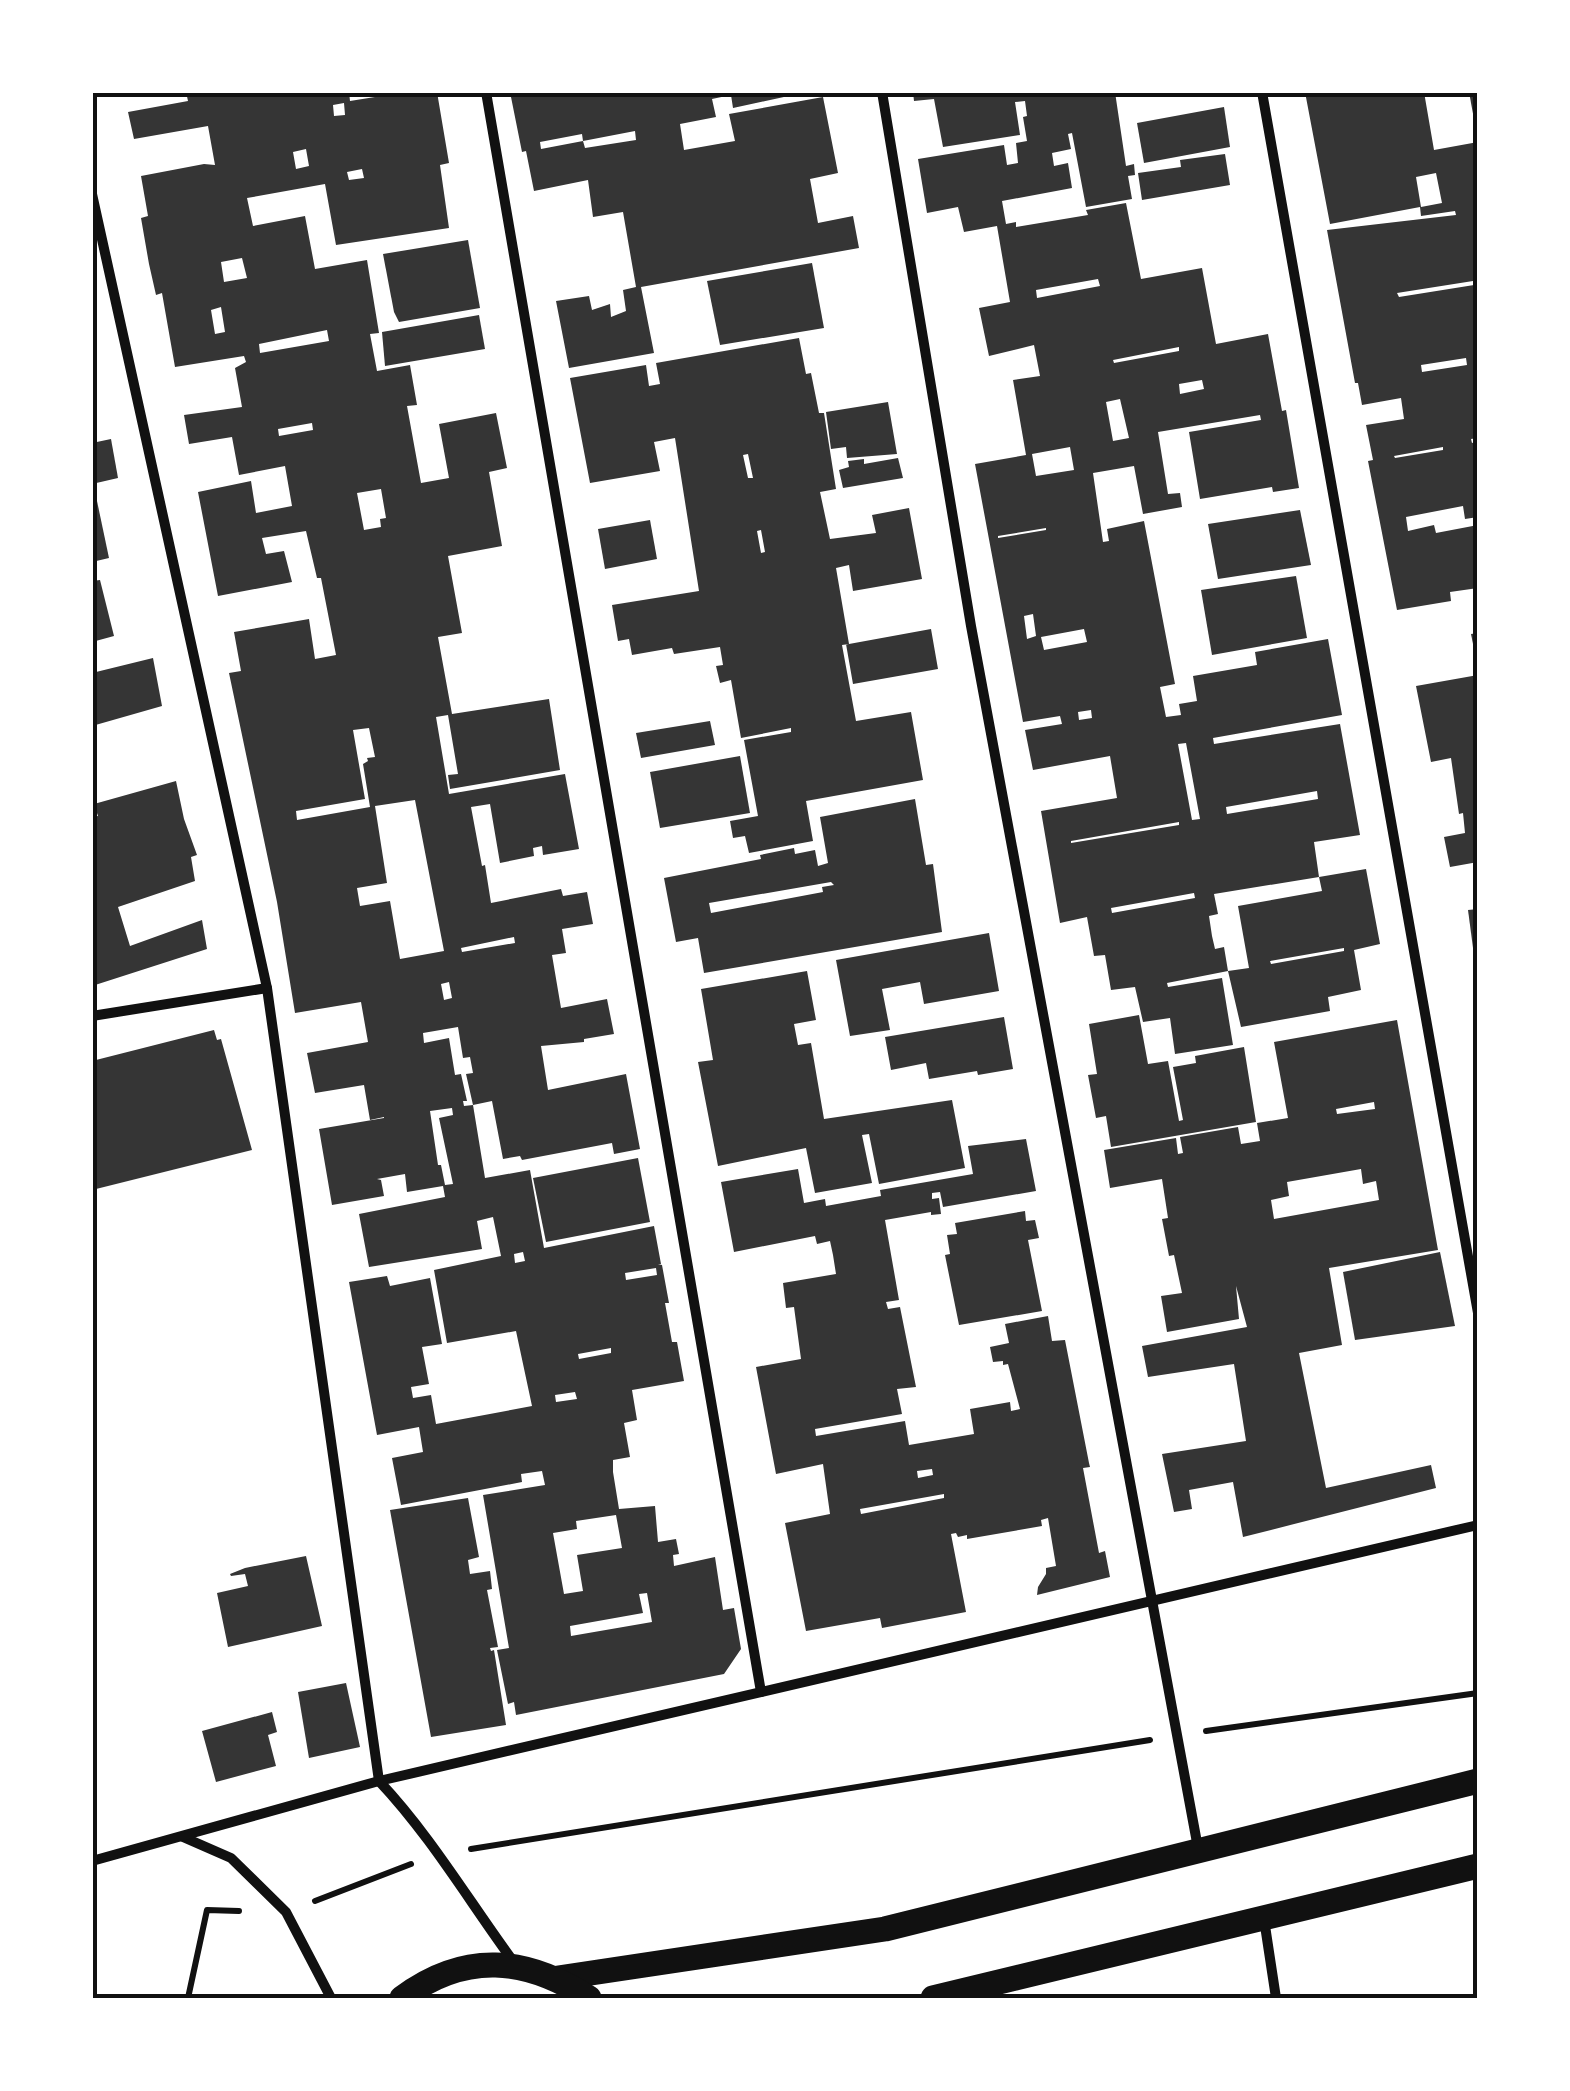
<svg xmlns="http://www.w3.org/2000/svg" width="1570" height="2091" viewBox="0 0 1570 2091" font-family="Barlow,sans-serif">
  <style>
    .building { fill: #353535; fill-rule: evenodd }
    .lines { fill: none; stroke-linecap: round; stroke-linejoin: round }
    .path { stroke: #111; stroke-width: 6 }
    .minor { stroke: #111; stroke-width: 10 }
    .primary { stroke: #111; stroke-width: 25 }
    .neatline { fill: none; stroke: #111; stroke-width: 4 }
  </style>
  <rect width="100%" height="100%" fill="#fff"/>
  <g class="building">
    <path d="M186 92H349L350 101 406 92H437L449 163 440 165 449 228 336 245 325 184 247 198 253 226 305 216 315 269 367 260 379 333 370 334 377 371 410 365 417 405 407 406 421 483 449 478 439 424 496 413 507 468 489 472 502 546 448 556 462 633 438 637 452 714 549 699 560 770 450 789 448 775 458 774 448 715 436 717 449 794 565 774 579 849 543 855 542 846 533 848 534 856 500 863 490 804 471 807 482 866 485 865 491 903 561 889 563 896 587 892 593 924 562 929 566 953 552 955 561 1008 607 999 614 1034 584 1039V1042L541 1046 548 1090 626 1074 640 1149 614 1154 612 1143 522 1160 520 1156 503 1159 492 1101 473 1105 466 1074 473 1073 470 1057 463 1058 458 1027 423 1033 424 1043 449 1038 455 1075 461 1074 467 1101H463L464 1106 473 1105 485 1178 530 1170 544 1248 654 1226 661 1264H658L662 1265 669 1303H665L672 1342H677L684 1381 632 1390 637 1420 624 1423 630 1457 613 1460V1472L619 1509 655 1506 658 1542 676 1539 679 1554 673 1555 674 1566 715 1557 723 1610 734 1608 741 1649 724 1674 516 1715 514 1702 508 1704 497 1650 509 1648 483 1495 545 1485 542 1471 521 1474 522 1482 401 1505 392 1458 423 1452 419 1427 377 1435 349 1282 387 1276 390 1286 430 1278 442 1344 422 1347 429 1384 411 1387 413 1398 431 1395 436 1424 532 1406 516 1331 447 1343 434 1270 501 1256 493 1217 477 1221 482 1249 369 1267 359 1214 445 1197 443 1186 407 1192 405 1174 377 1179 381 1180 384 1196 332 1205 319 1129 384 1118V1117L370 1120 364 1085 315 1093 307 1053 368 1042 361 1002 295 1013 277 902 229 673 241 671 234 632 309 619 315 659 336 655 321 578H317L306 531 262 538 266 554 284 551 292 582 218 596 198 492 251 481 256 513 292 506 285 466 239 475 232 437 189 444 184 415 242 407 235 368 246 362 244 356 175 367 162 293 156 295 149 264 141 218 148 216 141 176 204 164 215 165 208 126 134 139 128 112 188 101ZM344 103 345 115 334 116 333 105ZM306 149 309 166 296 169 293 152ZM362 169 364 178 349 180 347 172ZM242 258 247 278 224 282 221 262ZM221 307 225 332 215 334 211 310ZM327 330 329 341 260 353 259 344ZM312 423 313 430 279 436 278 429ZM381 489 386 518 380 519 381 527 364 530 357 493ZM369 728 375 757 367 758 368 761 363 764 370 807 297 820 296 811 365 799 353 730ZM415 800 444 951 400 959 390 901 360 906 357 888 387 883 375 806ZM514 937 515 943 462 952 461 948ZM449 982 452 998 444 1000 441 984ZM452 1108 453 1115 439 1118 453 1184 445 1185 441 1165H438L430 1111ZM523 1252 525 1261 515 1263 514 1254ZM656 1268 657 1275 626 1280 625 1273ZM611 1348V1353L579 1359 578 1354ZM575 1392 577 1399 556 1402 555 1395ZM616 1515 622 1548 577 1555 583 1591 564 1594 553 1533 577 1529 576 1521ZM647 1593 652 1622 571 1636 570 1626 643 1613 639 1594Z"/>
    <path d="M510 92H807L733 108 731 95 712 99 716 117 680 124 684 150 735 141 729 114 823 97 838 173 810 179 818 223 853 216 859 248 641 287 654 353 569 368 556 301 589 296 592 310 610 304 611 317 626 311 623 290 636 287 623 212 593 217 588 180 534 191 526 151 522 152ZM635 131 636 140 585 148 583 141ZM582 134 583 141 541 149 540 142Z"/>
    <path d="M913 92H1115L1126 166 1134 164 1135 175 1128 176 1132 199 1086 207 1072 133 1068 134 1071 149 1052 153 1054 166 1068 163 1072 188 1002 201 1006 224 1016 222V227L1088 215 1086 210 1126 203 1141 279 1202 268 1216 344 1268 334 1282 411 1286 410 1299 488 1273 492 1272 487 1200 499 1189 432 1261 420 1260 415 1158 432 1168 494 1180 493 1182 507 1143 514 1134 466 1093 473 1103 542 1109 541 1107 529 1144 521 1175 684 1160 687 1166 717 1181 715 1179 704 1197 701 1193 676 1257 665 1255 652 1328 639 1342 715 1213 738 1214 744 1340 724 1360 835 1314 842 1319 877 1366 869 1380 944 1354 950 1361 990 1328 997 1330 1011 1241 1027 1228 971 1249 968 1238 906 1322 891 1319 877 1214 894 1218 914 1209 916 1212 936 1215 949 1224 947 1228 971 1167 983 1168 987 1222 978 1233 1045 1175 1054 1170 1018 1143 1022 1135 987 1111 990 1105 955 1094 956 1087 917 1060 923 1041 811 1117 798 1110 756 1033 770 1025 730 1062 724 1060 716 1023 722 975 464 1026 455 1013 380 1040 376 1034 345 989 356 979 308 1010 302 997 226 964 232 958 207 927 213 918 159 1004 145 1007 165 1018 163 1016 143 1027 141 1023 117 1027 116 1025 101 1015 102 1020 135 943 147 934 99 914 101ZM1098 279 1100 286 1037 298 1036 290ZM1179 347V351L1114 363 1113 360ZM1202 380 1204 389 1180 394 1179 384ZM1120 399 1129 438 1113 441 1106 402ZM1070 447 1074 470 1036 476 1032 454ZM1046 528V530L998 538V536ZM1033 614 1036 636 1027 639 1024 616ZM1084 629 1087 642 1044 650 1041 637ZM1091 710 1092 718 1079 720 1078 712ZM1186 743 1200 819 1192 820 1178 744ZM1317 791 1318 799 1227 814 1226 807ZM1179 822V825L1071 843V841ZM1194 893 1195 898 1112 913 1111 908ZM1344 948V951L1271 964 1270 961Z"/>
    <path d="M1305 92H1424L1434 150 1478 142V438L1471 439 1472 443 1478 441V517L1465 519 1463 506 1406 517 1408 531 1434 525 1436 533 1478 525V588L1450 592 1451 601 1397 610 1368 461 1373 460 1366 425 1404 419 1401 398 1362 405 1358 383H1355L1327 230 1456 215 1455 211 1421 216 1420 207 1330 224ZM1436 173 1442 203 1421 207 1416 177ZM1473 281 1474 285 1399 297 1397 293ZM1466 358 1467 365 1422 372 1421 365ZM1443 447V450L1395 458 1394 456Z"/>
    <polygon points="1469,92 1478,92 1478,130 1476,130"/>
    <polygon points="1224,107 1230,147 1144,163 1137,123"/>
    <polygon points="1225,154 1230,185 1142,200 1138,173 1181,167 1180,160"/>
    <polygon points="468,240 480,308 399,322 394,312 383,254"/>
    <polygon points="812,263 824,328 720,345 707,281"/>
    <polygon points="479,315 485,349 385,366 382,332"/>
    <path d="M799 338 806 374 811 373 819 413H824L836 489 820 492 830 539 876 533 872 515 909 508 922 579 853 591 849 565 836 568 849 644 931 629 938 669 853 684 846 644H849L842 645 856 721 911 712 923 780 806 801 813 841 749 853 745 836 733 838 730 821 758 816 744 740 791 732V728L741 738 731 680 720 683 716 666 723 665 720 647 674 654 672 648 632 655 629 639 618 641 612 605 699 591 675 438 654 442 660 471 590 483 570 378 646 365 649 386 660 384 656 363ZM748 454 753 478H748L743 455ZM761 530 765 552 761 553 757 531Z"/>
    <polygon points="888,402 897,454 847,458 846,447 831,449 826,412"/>
    <polygon points="111,439 118,478 92,484 92,443"/>
    <polygon points="898,458 903,478 843,488 839,470 849,467 848,461 864,459 864,464"/>
    <polygon points="97,501 109,558 92,562 92,502"/>
    <polygon points="1300,510 1311,565 1218,579 1208,524"/>
    <polygon points="650,520 657,559 605,569 598,529"/>
    <polygon points="1296,576 1307,638 1212,655 1201,590"/>
    <polygon points="100,580 114,636 92,642 92,581"/>
    <polygon points="1478,633 1478,658 1476,659 1471,634"/>
    <polygon points="153,658 162,706 92,726 92,665 96,672"/>
    <polygon points="1478,675 1478,862 1450,867 1444,837 1465,833 1463,813 1459,814 1451,758 1431,762 1416,686"/>
    <polygon points="710,721 715,745 641,758 636,733"/>
    <polygon points="740,756 750,813 660,828 650,772"/>
    <polygon points="176,781 184,819 197,855 191,857 195,881 118,907 130,946 202,920 207,949 92,986 92,817 98,816 94,804"/>
    <path d="M915 799 926 865 933 864 942 932 704 973 698 938 676 942 664 878 761 859 760 855 794 848 795 854 815 850 818 866 828 863 820 817ZM831 882 834 885 822 887 823 892 711 913 709 903Z"/>
    <polygon points="1478,909 1478,963 1475,963 1468,910"/>
    <polygon points="989,933 999,991 924,1004 920,982 882,989 890,1030 850,1036 836,960"/>
    <polygon points="807,971 816,1020 794,1024 798,1045 811,1043 824,1119 952,1100 965,1168 879,1184 869,1134 862,1135 872,1183 815,1193 806,1148 718,1166 698,1062 713,1060 701,989"/>
    <polygon points="1139,1015 1148,1064 1168,1061 1179,1121 1183,1120 1173,1067 1196,1063 1195,1056 1244,1047 1256,1122 1111,1147 1106,1116 1096,1118 1088,1075 1097,1074 1089,1024"/>
    <polygon points="1004,1017 1013,1069 978,1075 977,1071 929,1079 926,1063 891,1070 885,1037"/>
    <path d="M1397 1020 1438 1250 1329 1268 1342 1345 1299 1353 1326 1488 1431 1465 1436 1488 1243 1537 1233 1482 1189 1490 1192 1509 1174 1512 1162 1454 1246 1441 1234 1364 1148 1377 1142 1346 1247 1327 1236 1286 1239 1319 1167 1332 1161 1296 1182 1293 1174 1255 1169 1256 1162 1219 1168 1218 1162 1179 1110 1188 1104 1150 1176 1138 1178 1154 1183 1153 1180 1137 1238 1127 1241 1144 1260 1141 1257 1123 1288 1118 1274 1042ZM1374 1102 1375 1109 1337 1114 1336 1109ZM1361 1169 1363 1184 1376 1181 1379 1200 1274 1219 1271 1200 1289 1196 1287 1182Z"/>
    <polygon points="214,1030 217,1040 221,1039 252,1150 92,1190 92,1061"/>
    <path d="M1026 1139 1036 1191 943 1207 940 1192 932 1193V1199L939 1198 941 1214 931 1215V1212L885 1220 899 1300 886 1302 888 1309 900 1307 916 1387 897 1389 902 1414 815 1429 816 1436 905 1421 909 1445 974 1434 970 1409 1010 1402 1011 1411 1020 1409 1008 1364 1003 1365V1361L993 1362 990 1347 1009 1343 1005 1324 1048 1316 1052 1341 1065 1340 1089 1463 1090 1467 1083 1468 1099 1553 1105 1551 1110 1577 1037 1595 1038 1587 1046 1574V1568L1056 1566 1048 1518 1041 1520 1042 1526 967 1539V1535L958 1537 956 1533 951 1534 966 1612 882 1628 880 1618 806 1631 785 1523 830 1514 823 1464 776 1474 756 1367 801 1359 794 1307 786 1308 783 1283 836 1274 833 1255 830 1241 817 1244 815 1236 734 1252 721 1182 798 1169 804 1203 825 1199 826 1206 881 1196 880 1190 973 1174 968 1146ZM932 1469 933 1475 918 1478 917 1471ZM944 1494V1498L861 1514 860 1509Z"/>
    <polygon points="638,1158 650,1222 546,1242 533,1178"/>
    <polygon points="1025,1211 1026,1221 1035,1220 1039,1238 1028,1240 1042,1311 959,1325 945,1255 950,1254 947,1235 957,1234 955,1223"/>
    <polygon points="1440,1252 1455,1326 1355,1340 1343,1272"/>
    <polygon points="468,1498 479,1557 468,1560 470,1574 490,1571 492,1589 487,1590 498,1647 490,1648 491,1651 494,1650 506,1725 431,1737 390,1510"/>
    <polygon points="306,1556 322,1626 228,1647 217,1593 248,1586 245,1574 231,1576 230,1574 245,1568"/>
    <polygon points="346,1683 360,1747 309,1758 298,1692"/>
    <polygon points="272,1712 277,1732 268,1735 276,1766 216,1782 202,1731"/>
  </g>
  <g class="lines">
    <g class="path">
      <polyline points="1206,1731 1478,1693"/>
      <polyline points="471,1849 1150,1740"/>
      <polyline points="315,1901 411,1864"/>
      <polyline points="188,1998 207,1910 239,1911"/>
    </g>
    <g class="minor">
      <polyline points="486,92 761,1692"/>
      <polyline points="882,92 971,626 1198,1848"/>
      <polyline points="1262,92 1478,1313"/>
      <path d="M92 194 267 988 379 1781C430 1835 469 1901 513 1961"/>
      <polyline points="92,1016 267,988"/>
      <polyline points="183,1837 231,1858 286,1912 331,1998"/>
      <polyline points="92,1861 379,1781 1478,1525"/>
      <polyline points="1264,1919 1276,1998"/>
    </g>
    <g class="primary">
      <polyline points="558,1978 885,1929 1478,1781"/>
      <path d="M402 1998C465 1951 526 1957 589 1998"/>
      <polyline points="933,1998 1478,1866"/>
    </g>
  </g>
  <rect width="1570" height="2091" fill="none" stroke="#ffffff" stroke-width="190"/>
  <rect x="95" y="95" width="1380" height="1901" class="neatline"/>
</svg>
